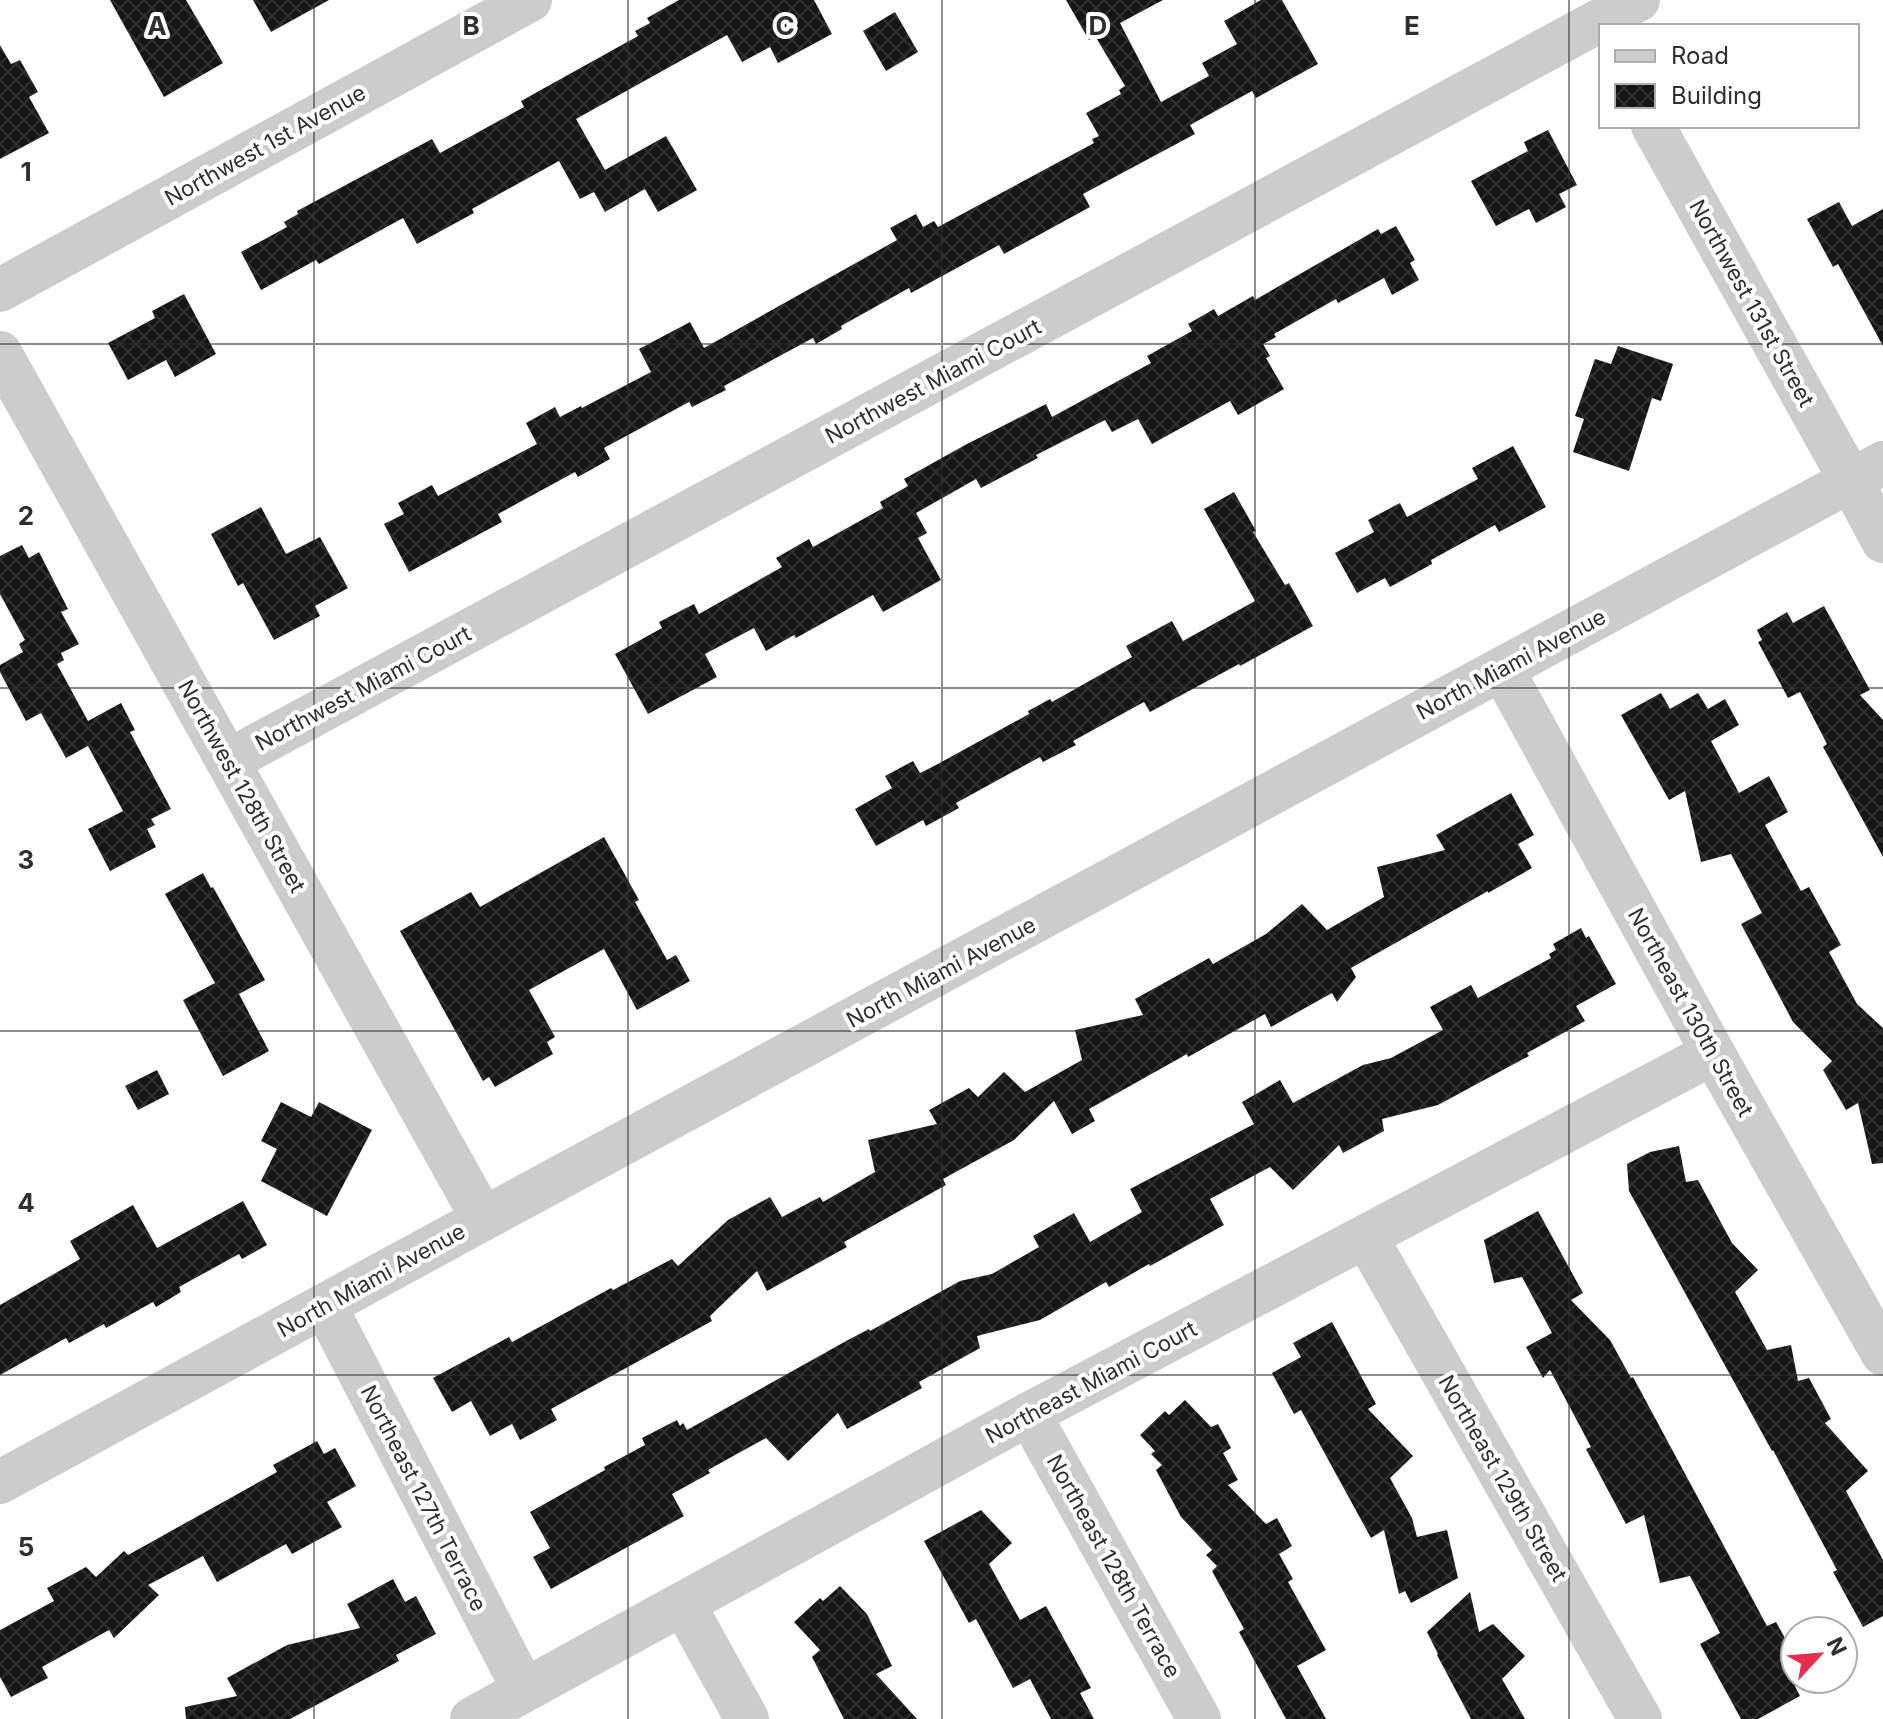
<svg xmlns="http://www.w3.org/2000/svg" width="1883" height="1719" viewBox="0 0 1883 1719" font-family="Inter,sans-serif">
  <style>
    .building { fill: url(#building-cross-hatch) }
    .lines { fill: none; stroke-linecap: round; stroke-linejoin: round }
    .minor { stroke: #ccc; stroke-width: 44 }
    .grid { fill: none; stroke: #2f2f2f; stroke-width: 2; stroke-opacity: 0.55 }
    .labels { text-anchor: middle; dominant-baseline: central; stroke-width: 8; stroke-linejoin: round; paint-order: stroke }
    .street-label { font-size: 22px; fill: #2f2f2f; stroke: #fff }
    .grid-label { font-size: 26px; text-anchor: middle; font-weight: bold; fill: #2f2f2f; stroke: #fff; stroke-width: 8; stroke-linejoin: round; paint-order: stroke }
  </style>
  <defs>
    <pattern id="building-cross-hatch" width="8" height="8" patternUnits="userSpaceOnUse" patternTransform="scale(2)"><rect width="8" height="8" fill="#161616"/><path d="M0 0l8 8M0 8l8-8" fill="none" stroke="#303030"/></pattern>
  </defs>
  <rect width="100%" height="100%" fill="#fff"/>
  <g class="building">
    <polygon points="110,0 186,0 223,63 164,97"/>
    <polygon points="253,0 329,0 271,32"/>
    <polygon points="679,0 814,0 832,34 778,63 770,47 742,62 727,35 576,119 605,170 666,136 697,190 658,212 645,189 605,212 594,192 580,199 559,161 472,209 474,213 417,244 403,218 319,264 316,260 261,290 241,252 287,227 284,222 298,214 297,211 432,139 440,153 524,107 521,101 638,36 635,31 650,23 647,18"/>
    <polygon points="1066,0 1163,0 1120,23 1161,102 1209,76 1202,63 1237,44 1224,21 1261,0 1282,0 1318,64 1256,98 1252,91 1190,125 1195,134 1083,194 1090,207 1004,254 999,245 911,293 909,288 841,326 842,329 816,344 813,338 724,386 726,390 692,407 689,402 604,448 610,459 578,477 575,472 498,514 502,522 409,572 384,524 404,514 398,503 432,485 438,496 537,444 526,423 555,407 560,417 581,406 582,408 651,372 639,349 690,322 704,348 897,240 890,228 916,214 923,227 934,221 938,227 1094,143 1092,139 1099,136 1086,113 1121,94 1119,90 1125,86 1095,36 1089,40"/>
    <polygon points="895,12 918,52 886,71 863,31"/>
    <polygon points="0,45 11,64 20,60 38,92 29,97 49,133 0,159"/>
    <polygon points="1548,130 1577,185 1559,194 1566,207 1536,223 1529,209 1496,226 1471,181 1528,151 1524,142"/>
    <polygon points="1839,202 1852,226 1883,209 1883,346 1838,264 1833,267 1807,219"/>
    <polygon points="1396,226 1415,260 1410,263 1419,280 1392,295 1384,278 1338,303 1336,299 1274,334 1276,337 1263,344 1270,356 1266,358 1284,389 1238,415 1230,401 1152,444 1138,419 1112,432 1105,420 1036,455 1038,458 981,488 976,479 916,513 927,533 918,538 941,580 883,612 873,595 796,638 794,635 766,651 754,628 705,654 717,677 648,714 615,654 662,628 659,622 694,604 699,614 782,567 776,558 809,539 813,547 883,508 880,502 908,486 904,479 967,444 1046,404 1052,417 1151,363 1147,356 1192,331 1188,324 1214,309 1218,316 1253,296 1255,300 1378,229 1381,234"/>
    <polygon points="184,294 216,354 175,377 166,360 128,380 108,343 155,318 152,311"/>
    <polygon points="1618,346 1673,364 1661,401 1652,398 1629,471 1573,452 1584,419 1575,416 1595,359 1611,364"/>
    <polygon points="1513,446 1546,507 1499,532 1495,525 1431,560 1432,564 1390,587 1385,578 1357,593 1335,553 1374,532 1368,520 1400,503 1407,517 1478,479 1472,468"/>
    <polygon points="1234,492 1256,531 1253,532 1285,585 1289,583 1313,626 1240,666 1239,664 1150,712 1144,702 1073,741 1076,745 1043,762 1040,757 956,803 959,808 926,826 923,820 876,846 855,809 892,788 885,776 913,761 920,773 936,765 1029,714 1028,711 1050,699 1052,702 1132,657 1126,646 1172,621 1183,641 1255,601 1204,509"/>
    <polygon points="261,507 286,554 320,537 348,588 315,606 320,616 274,640 243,583 238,586 211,534"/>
    <polygon points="22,545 29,558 39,552 68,609 61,612 79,644 61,653 64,660 57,664 88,721 121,703 135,730 130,732 171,809 151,819 155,825 147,829 156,847 110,871 88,829 123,811 88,746 66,758 41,713 26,721 0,672 0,665 23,652 19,644 25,640 0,594 0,556"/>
    <polygon points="1824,606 1870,690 1860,695 1883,720 1883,857 1823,747 1827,744 1800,692 1788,698 1758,642 1762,640 1757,630 1787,612 1793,623"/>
    <polygon points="1661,693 1670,709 1698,693 1708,709 1725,699 1739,725 1711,741 1739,793 1769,776 1788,812 1765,825 1801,891 1809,887 1841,945 1829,952 1857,1004 1883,1028 1883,1163 1872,1164 1858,1103 1846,1110 1823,1070 1832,1061 1793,1022 1741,924 1762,913 1731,854 1701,862 1685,791 1669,800 1621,715"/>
    <polygon points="1511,793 1534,835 1518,844 1532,868 1488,893 1488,891 1351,968 1356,977 1337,1002 1332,993 1271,1027 1265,1014 1188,1057 1187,1054 1089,1109 1095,1121 1072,1134 1054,1101 1014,1140 943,1179 946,1185 844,1242 847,1247 767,1291 757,1271 710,1316 712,1321 551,1409 557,1420 520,1440 512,1424 490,1436 471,1401 452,1412 433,1378 509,1337 512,1342 611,1288 613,1290 672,1259 678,1266 728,1220 770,1197 782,1217 820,1197 823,1202 875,1172 868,1140 937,1124 929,1110 969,1088 978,1097 1004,1072 1025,1092 1082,1060 1075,1030 1143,1015 1135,999 1209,958 1213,964 1266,934 1302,904 1327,930 1384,897 1377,867 1445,850 1436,835"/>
    <polygon points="604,837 639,900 635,902 667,960 676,955 690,981 637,1010 604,949 529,990 555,1037 547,1042 553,1054 495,1087 489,1077 483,1081 400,931 471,892 480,907"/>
    <polygon points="203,873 211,888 213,887 265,980 239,994 269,1051 223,1076 183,1000 215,983 165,894"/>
    <polygon points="1581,928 1586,938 1589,936 1616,984 1576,1006 1585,1021 1527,1053 1529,1056 1438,1105 1382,1119 1384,1131 1343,1153 1339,1145 1293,1190 1270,1167 1210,1199 1224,1225 1150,1266 1149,1264 1109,1287 1106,1282 1040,1320 977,1336 980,1348 919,1382 922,1388 847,1429 838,1413 788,1461 766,1438 708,1470 710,1473 672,1494 684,1516 551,1589 533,1557 550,1548 530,1512 605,1470 604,1467 645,1445 642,1438 677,1420 680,1426 683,1423 687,1430 848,1340 869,1329 870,1331 960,1281 992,1274 1039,1247 1033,1236 1074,1213 1090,1242 1142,1212 1130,1189 1254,1124 1242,1102 1280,1080 1293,1103 1363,1065 1391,1058 1443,1030 1430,1007 1471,985 1478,998 1551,958 1549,954 1556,950 1553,944"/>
    <polygon points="157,1070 169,1094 138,1110 125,1086"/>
    <polygon points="281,1102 311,1117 319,1102 372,1130 327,1216 261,1181 277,1149 261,1141"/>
    <polygon points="1679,1146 1686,1182 1698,1180 1732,1243 1758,1270 1735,1292 1767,1350 1791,1345 1798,1381 1809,1378 1831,1419 1825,1423 1868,1471 1846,1491 1883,1560 1883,1616 1863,1627 1833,1572 1837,1570 1773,1450 1772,1451 1629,1191 1627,1164 1650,1152"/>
    <polygon points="243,1201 267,1245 242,1259 239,1254 179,1287 181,1292 156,1307 153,1302 106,1328 104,1324 69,1343 66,1338 0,1375 0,1305 80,1259 70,1241 133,1205 157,1248"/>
    <polygon points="1538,1211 1583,1293 1571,1300 1610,1340 1631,1378 1633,1377 1767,1626 1776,1622 1795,1656 1795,1686 1800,1696 1758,1719 1741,1719 1700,1644 1720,1633 1690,1576 1660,1583 1644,1515 1626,1524 1586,1449 1591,1447 1550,1370 1543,1378 1526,1347 1552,1333 1522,1277 1494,1283 1484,1240"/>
    <polygon points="1332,1322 1376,1404 1368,1409 1413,1456 1390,1478 1412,1518 1417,1537 1447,1530 1458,1578 1411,1603 1405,1591 1399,1594 1384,1530 1371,1538 1301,1410 1294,1414 1272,1373 1301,1357 1293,1343"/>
    <polygon points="1185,1400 1211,1427 1218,1424 1231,1448 1223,1453 1238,1480 1228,1485 1266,1524 1277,1518 1292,1546 1279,1554 1293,1579 1288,1582 1326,1650 1297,1666 1326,1719 1286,1719 1239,1632 1244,1629 1212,1571 1217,1566 1206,1555 1212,1550 1181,1517 1156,1470 1162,1465 1151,1454 1155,1451 1140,1435 1165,1411 1169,1415"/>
    <polygon points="317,1441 324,1454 335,1448 356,1486 327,1502 342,1527 292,1554 286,1544 217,1582 203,1556 148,1585 159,1595 114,1638 109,1630 42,1667 48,1678 11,1697 0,1677 0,1630 54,1601 47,1588 86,1567 96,1577 124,1551 128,1555 277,1472 273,1465"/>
    <polygon points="981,1510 1012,1543 989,1564 1020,1620 1046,1606 1091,1688 1080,1693 1094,1719 1051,1719 1030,1679 1013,1688 976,1619 969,1623 924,1541"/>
    <polygon points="393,1579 405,1602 416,1596 436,1634 396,1655 399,1661 290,1719 186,1719 185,1707 237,1696 227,1678 287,1645 360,1628 347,1604"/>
    <polygon points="840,1586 867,1614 892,1666 876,1674 917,1719 844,1719 812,1657 820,1650 794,1622 820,1598 823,1601"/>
    <polygon points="1470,1592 1479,1632 1493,1624 1525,1656 1502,1679 1525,1719 1471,1719 1437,1655 1438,1654 1427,1632"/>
  </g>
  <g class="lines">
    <g class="minor">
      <polyline points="1653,126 1851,481 1883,541"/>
      <polyline points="0,290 530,0"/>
      <polyline points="0,353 483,1219"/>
      <polyline points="1502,669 1713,1053 1883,1354"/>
      <polyline points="228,761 1638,0"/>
      <polyline points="1366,1237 1640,1719"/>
      <polyline points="325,1306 524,1690"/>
      <polyline points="1029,1414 1199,1719"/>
      <polyline points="0,1482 483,1219 1883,463"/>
      <polyline points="684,1605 747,1719"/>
      <polyline points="472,1719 1029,1414 1713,1053"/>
    </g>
  </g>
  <path class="grid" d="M314 0V1719M628 0V1719M942 0V1719M1255 0V1719M1569 0V1719M0 344H1883M0 688H1883M0 1031H1883M0 1375H1883"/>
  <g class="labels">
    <g class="street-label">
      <text transform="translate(265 145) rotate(-29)">Northwest 1st Avenue</text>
      <text transform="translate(1752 303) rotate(61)">Northwest 131st Street</text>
      <text transform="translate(933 381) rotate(-28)">Northwest Miami Court</text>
      <text transform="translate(1511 664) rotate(-28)">North Miami Avenue</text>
      <text transform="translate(363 688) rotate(-28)">Northwest Miami Court</text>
      <text transform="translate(242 786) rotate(61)">Northwest 128th Street</text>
      <text transform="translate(941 972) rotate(-28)">North Miami Avenue</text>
      <text transform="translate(1691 1012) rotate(61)">Northeast 130th Street</text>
      <text transform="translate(371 1280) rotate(-29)">North Miami Avenue</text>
      <text transform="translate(1091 1382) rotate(-28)">Northeast Miami Court</text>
      <text transform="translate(1503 1478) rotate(60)">Northeast 129th Street</text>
      <text transform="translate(424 1498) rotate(63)">Northeast 127th Terrace</text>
      <text transform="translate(1114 1566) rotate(61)">Northeast 128th Terrace</text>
    </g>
  </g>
  <g class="grid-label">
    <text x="157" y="35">A</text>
    <text x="471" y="35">B</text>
    <text x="785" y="35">C</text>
    <text x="1098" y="35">D</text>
    <text x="1412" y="35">E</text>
    <text x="26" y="181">1</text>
    <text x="26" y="525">2</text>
    <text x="26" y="869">3</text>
    <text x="26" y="1212">4</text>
    <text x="26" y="1556">5</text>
  </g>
  <rect x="1599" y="24" width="260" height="104" fill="#ffffff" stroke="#acacac" stroke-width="2"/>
  <rect x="1615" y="50" width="40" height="12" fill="#cccccc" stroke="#acacac" stroke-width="2"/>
  <text x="1671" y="64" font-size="24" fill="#2f2f2f">Road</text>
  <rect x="1615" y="84" width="40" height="24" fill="url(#building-cross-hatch)" stroke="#acacac" stroke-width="2"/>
  <text x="1671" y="104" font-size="24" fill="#2f2f2f">Building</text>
  <g transform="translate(1819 1655) rotate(64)"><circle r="38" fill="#ffffff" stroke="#acacac" stroke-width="2"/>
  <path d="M0-6L14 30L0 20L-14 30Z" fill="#ea2d4f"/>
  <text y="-12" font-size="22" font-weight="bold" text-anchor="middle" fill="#2f2f2f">N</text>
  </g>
</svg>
